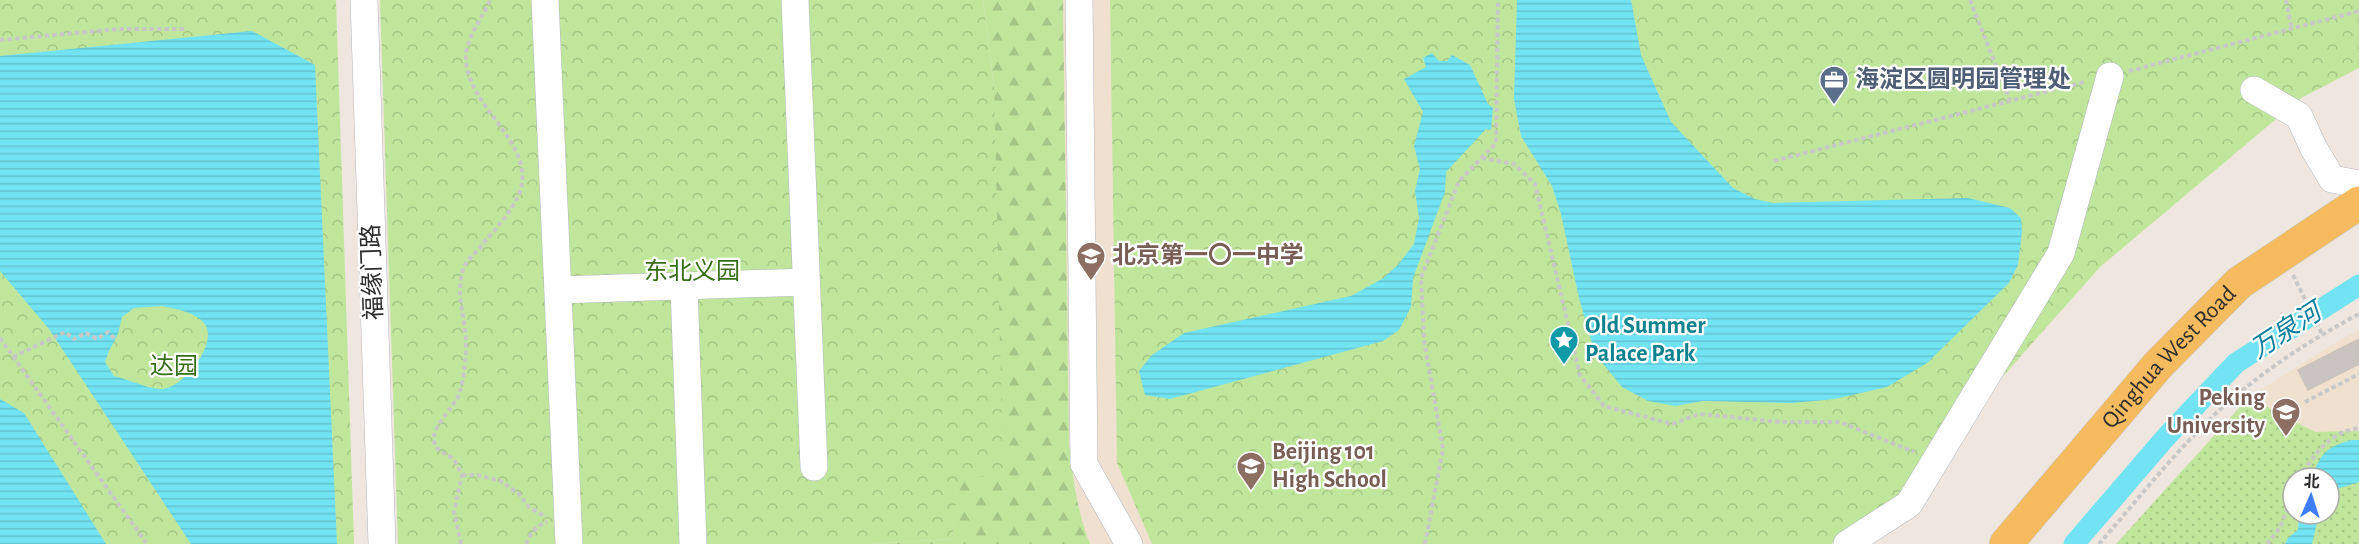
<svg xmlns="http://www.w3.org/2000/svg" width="2359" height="544" viewBox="0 0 2359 544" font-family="'Alegreya Sans','Noto Sans SC',sans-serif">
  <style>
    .education { fill: #f0e0cf; fill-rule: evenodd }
    .forest { fill: url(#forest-firs) }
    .park { fill: url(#park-crowns) }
    .garden { fill: url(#garden-dots); fill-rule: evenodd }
    .water { fill: url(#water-rules); fill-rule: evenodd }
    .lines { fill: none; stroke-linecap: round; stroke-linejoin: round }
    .canal { stroke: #71e3f2; stroke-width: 21 }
    .building { fill: #cac3bf; stroke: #cbc2b9; stroke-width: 1.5 }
    .minor-casing { stroke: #b3b7c1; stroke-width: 28 }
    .major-casing { stroke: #c8c8c8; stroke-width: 34 }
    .path { stroke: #c8c8c8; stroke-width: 4; stroke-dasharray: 4.5 3; stroke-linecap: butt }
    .minor { stroke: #fff; stroke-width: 27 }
    .major { stroke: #f5bb5e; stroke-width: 33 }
    .labels { text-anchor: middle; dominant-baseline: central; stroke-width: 4.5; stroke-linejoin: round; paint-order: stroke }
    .service-label { font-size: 24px; font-weight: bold; fill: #4e5e75; stroke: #fff; text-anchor: start }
    .education-label { font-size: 24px; font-weight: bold; fill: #785e54; stroke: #fff; text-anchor: start }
    .street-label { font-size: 24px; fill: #2d2d2d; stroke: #fff }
    .park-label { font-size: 24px; fill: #376e19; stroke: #fff }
    .culture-label { font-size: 24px; font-weight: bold; fill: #0d838f; stroke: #fff; text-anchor: start }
    .water-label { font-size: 26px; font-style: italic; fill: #0a809d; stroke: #fff }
  </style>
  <defs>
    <pattern id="forest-firs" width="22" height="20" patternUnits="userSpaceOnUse" patternTransform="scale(1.5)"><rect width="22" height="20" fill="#c0e69b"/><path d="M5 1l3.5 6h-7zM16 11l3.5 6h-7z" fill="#a5c686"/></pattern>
    <pattern id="park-crowns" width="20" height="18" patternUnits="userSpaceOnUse" patternTransform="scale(1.5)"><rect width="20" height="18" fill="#c0e69b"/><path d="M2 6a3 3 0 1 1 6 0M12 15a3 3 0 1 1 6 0" fill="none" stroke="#a5c686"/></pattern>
    <pattern id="garden-dots" width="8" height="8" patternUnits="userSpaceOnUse" patternTransform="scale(1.5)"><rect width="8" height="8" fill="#c0e69b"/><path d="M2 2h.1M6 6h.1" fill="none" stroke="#a5c686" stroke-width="1.8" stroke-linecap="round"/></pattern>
    <pattern id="water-rules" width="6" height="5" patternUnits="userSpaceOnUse" patternTransform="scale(1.5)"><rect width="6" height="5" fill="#71e3f2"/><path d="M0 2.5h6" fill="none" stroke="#62c3d0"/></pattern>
  </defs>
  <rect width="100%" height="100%" fill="#efe6df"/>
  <g class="education">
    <polygon points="1063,0 1110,0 1117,463 1152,544 1090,544 1080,517 1074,491 1069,444"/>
    <path d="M2359 330V544H2116L2249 397 2343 338ZM2293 478H2329V514H2293Z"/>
  </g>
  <path class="forest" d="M983 0H1063L1069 444C1073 479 1077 511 1090 544H871L952 539 994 86Z"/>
  <g class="park">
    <polygon points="0,0 336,0 354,544 0,544"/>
    <polygon points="380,0 983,0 994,86 1003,473 958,481 952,539 871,544 398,544"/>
    <polygon points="1110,0 2359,0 2359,68 2301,98 2100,267 1893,500 1831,544 1152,544 1117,463"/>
  </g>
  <path class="garden" d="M2249 397 2315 432 2359 431V544H2116ZM2293 478H2329V514H2293Z"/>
  <g class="water">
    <polygon points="1517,0 1631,0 1641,55 1671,122 1733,188 1755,199 1773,203 1968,198 2010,208 2021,218 2022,232 2018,265 2009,283 1927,363 1887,387 1835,399 1792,403 1703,401 1675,406 1648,401 1622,387 1595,354 1579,298 1561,214 1552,186 1521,136 1514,99"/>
    <path d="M252 31 315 65 337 544H191L49 329 0 271V56ZM162 306C175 309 195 312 204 323 220 342 184 387 163 389 150 390 128 379 114 376L105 362 109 351 118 334 122 317 134 308Z"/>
    <polygon points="1432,53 1439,61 1447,61 1452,55 1470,65 1488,104 1493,108 1491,130 1486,129 1446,172 1445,192 1413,278 1411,307 1399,330 1383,341 1170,399 1145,395 1139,371 1152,355 1184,333 1351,296 1382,279 1398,265 1414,244 1419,218 1415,191 1420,169 1414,146 1423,112 1404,79 1426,67 1423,58"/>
    <polygon points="0,399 24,413 106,544 0,544"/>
    <path d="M2352 440H2359V482L2334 490 2329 497V478H2311C2322 453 2325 447 2352 440Z"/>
    <polygon points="2299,514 2319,514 2312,544 2285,544 2288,538 2298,530"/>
  </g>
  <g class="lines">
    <polyline class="canal" points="2074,544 2166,437 2236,363 2359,285"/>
  </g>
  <polygon class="building" points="2359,339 2359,364 2308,390 2298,370"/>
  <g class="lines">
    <g class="minor-casing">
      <g id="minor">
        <polyline points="364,0 382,544"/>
        <polyline points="545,0 569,544"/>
        <polyline points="795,0 814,467"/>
        <polyline points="1079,0 1084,464 1129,544"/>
        <polyline points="2254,90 2299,116 2313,147 2332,179 2359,184"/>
        <polyline points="684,286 693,544"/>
        <polyline points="558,290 806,282"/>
        <polyline points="1847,544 1909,504 2061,253 2110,76"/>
      </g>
    </g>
    <g class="major-casing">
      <g id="major">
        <path id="s1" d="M2006 544 2158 365 2239 283 2359 203"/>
      </g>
    </g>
    <g class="path">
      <polyline points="1970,0 2010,101"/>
      <polyline points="2286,0 2292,30"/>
      <polyline points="0,40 119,29 184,29"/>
      <polyline points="2129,71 2359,11"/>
      <polyline points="1482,158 1514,164 1535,184 1580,375 1604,406 1672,424 1699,414 1781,422 1840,422 1914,452"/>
      <polyline points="1774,161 2084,82"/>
      <polyline points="2293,275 2322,334"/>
      <polyline points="0,338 147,544"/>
      <polyline points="13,357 65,332 74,339 86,333 97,339 108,332 115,339"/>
      <polyline points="2305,402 2359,374"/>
      <polyline points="462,475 477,475 501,481 519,494 529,507 546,517"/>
      <path d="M2299 478C2315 454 2329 432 2359 428"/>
      <path d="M461 544 454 512 462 475C459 470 457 463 453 459 445 452 437 453 434 441 431 427 454 408 459 394 464 379 466 360 466 344 466 317 454 294 464 267 467 260 476 253 481 246 494 231 511 213 519 194 539 142 463 107 466 54 467 37 483 17 490 0"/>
      <path d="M526 544C530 533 536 526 547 522"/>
      <polyline points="1425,544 1443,449 1424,340 1421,278 1459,181 1496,143 1498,0"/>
      <path d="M2099 544C2141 496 2184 440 2233 398 2272 365 2314 338 2359 314"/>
      <polyline points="2267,544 2280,528 2293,493"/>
    </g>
    <use href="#minor" class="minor"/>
    <use href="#major" class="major"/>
  </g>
  <defs>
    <g id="office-pin" transform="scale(1.5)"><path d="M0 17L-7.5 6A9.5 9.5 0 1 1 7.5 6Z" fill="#5c6f8a" stroke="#fff"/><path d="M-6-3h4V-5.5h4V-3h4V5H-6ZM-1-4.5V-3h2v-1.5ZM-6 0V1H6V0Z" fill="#fff"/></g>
    <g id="school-pin" transform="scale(1.5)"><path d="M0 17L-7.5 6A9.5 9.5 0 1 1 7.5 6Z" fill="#8d6e63" stroke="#fff"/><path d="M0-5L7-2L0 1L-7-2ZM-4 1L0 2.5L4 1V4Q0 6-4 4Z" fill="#fff"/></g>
    <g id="sight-pin" transform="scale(1.5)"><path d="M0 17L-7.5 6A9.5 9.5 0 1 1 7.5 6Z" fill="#0f9aa8" stroke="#fff"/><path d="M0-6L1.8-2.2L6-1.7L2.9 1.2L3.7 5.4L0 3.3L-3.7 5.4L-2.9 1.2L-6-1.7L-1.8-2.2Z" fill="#fff"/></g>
    <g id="university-pin" transform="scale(1.5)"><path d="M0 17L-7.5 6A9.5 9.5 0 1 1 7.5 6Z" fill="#8d6e63" stroke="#fff"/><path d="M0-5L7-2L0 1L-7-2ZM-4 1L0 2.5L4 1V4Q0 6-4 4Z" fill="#fff"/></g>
  </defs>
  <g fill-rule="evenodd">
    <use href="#office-pin" x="1834" y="80"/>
    <use href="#school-pin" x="1091" y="256"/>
    <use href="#sight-pin" x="1564" y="340"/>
    <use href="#university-pin" x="2286" y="412"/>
    <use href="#school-pin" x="1251" y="466"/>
  </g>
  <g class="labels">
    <g class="service-label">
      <text x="1855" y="80">海淀区圆明园管理处</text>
    </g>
    <g class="education-label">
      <text x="1112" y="256">北京第一〇一中学</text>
      <text x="2265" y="398" text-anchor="end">Peking<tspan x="2265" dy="28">University</tspan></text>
      <text x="1272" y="452">Beijing 101<tspan x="1272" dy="28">High School</tspan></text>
    </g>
    <g class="street-label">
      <text transform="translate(373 272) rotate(-92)">福缘门路</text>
      <text stroke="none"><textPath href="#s1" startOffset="248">Qinghua West Road</textPath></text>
    </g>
    <g class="park-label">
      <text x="692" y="272">东北义园</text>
      <text x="174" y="367">达园</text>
    </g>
    <g class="culture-label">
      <text x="1585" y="326">Old Summer<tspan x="1585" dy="28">Palace Park</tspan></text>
    </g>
    <g class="water-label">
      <text transform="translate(2286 331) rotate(-33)">万泉河</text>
    </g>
  </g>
  <g transform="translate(2311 496) rotate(3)"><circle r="28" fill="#ffffff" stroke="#ababab" stroke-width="1.5"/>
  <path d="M0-4.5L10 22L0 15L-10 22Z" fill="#3d7dff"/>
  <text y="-9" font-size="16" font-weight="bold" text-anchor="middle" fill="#2d2d2d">北</text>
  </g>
</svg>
